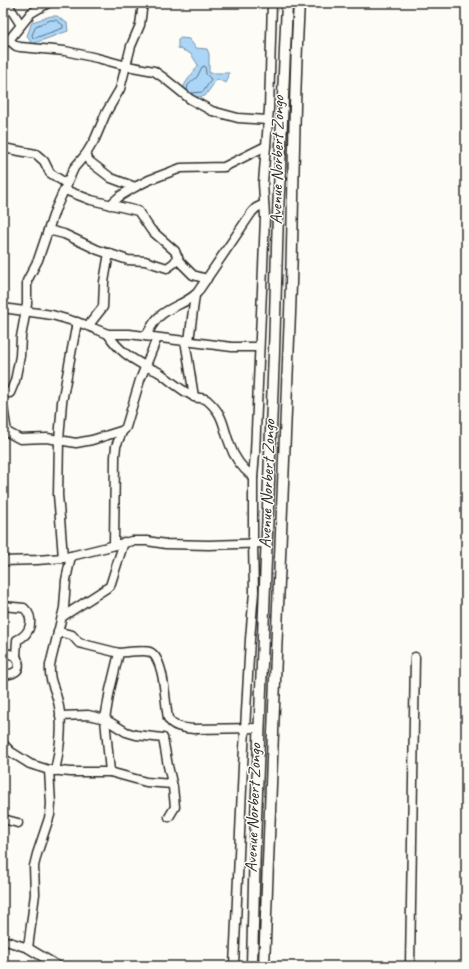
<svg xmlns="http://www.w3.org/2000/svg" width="469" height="969" viewBox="0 0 469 969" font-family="Caveat,sans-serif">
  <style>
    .water { fill: #abd6f7; stroke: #7892a5 }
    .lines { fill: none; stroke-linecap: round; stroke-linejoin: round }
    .shore { stroke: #5e6f7d; stroke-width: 1 }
    .minor-casing { stroke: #2b2b2b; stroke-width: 11 }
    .major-casing { stroke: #2b2b2b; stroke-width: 13 }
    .minor { stroke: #fdfcf7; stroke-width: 8 }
    .major { stroke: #fdfcf7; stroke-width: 10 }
    .labels { text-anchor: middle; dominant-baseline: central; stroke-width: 3; stroke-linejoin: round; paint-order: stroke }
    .street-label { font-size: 17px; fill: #2b2b2b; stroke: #fdfcf7 }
  </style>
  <rect width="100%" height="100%" fill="#fdfcf7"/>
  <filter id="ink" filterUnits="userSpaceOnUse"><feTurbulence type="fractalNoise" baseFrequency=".025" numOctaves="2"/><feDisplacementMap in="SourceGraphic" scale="8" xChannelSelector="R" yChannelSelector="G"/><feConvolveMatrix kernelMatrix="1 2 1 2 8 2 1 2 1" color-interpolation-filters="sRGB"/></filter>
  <g filter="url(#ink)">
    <g class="water">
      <polygon points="51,16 57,16 67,23 68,31 32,44 27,36 32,22"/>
      <path d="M181 38 189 39 196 48 207 49 209 54V73H229L228 79 226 83 217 79 205 96 189 98 182 92C184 81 193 75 198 65L191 54 178 48V40Z"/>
    </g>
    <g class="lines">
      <g class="shore">
        <polygon points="51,20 56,20 63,25 63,28 35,38 33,38 32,35 36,26"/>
        <polyline points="187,90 188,85 197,77 202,67 205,66 206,74 210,78 211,80 203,92 191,93"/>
      </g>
      <g class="minor-casing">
        <g id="minor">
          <polyline points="7,3 21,25"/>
          <polyline points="9,40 16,46 20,47 65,51 97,58 127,66 154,71 164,78 190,99 212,111 238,118 267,120"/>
          <polyline points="3,44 9,40 31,13 48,3"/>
          <polyline points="3,148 36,154 44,161 50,173 67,184"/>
          <polyline points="86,154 89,161 111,178 135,187 149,180 181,168 224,167 266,146"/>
          <polyline points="65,190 91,200 138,211 151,230 175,251 179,261 193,275 207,279"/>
          <polyline points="110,205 120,196 135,187"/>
          <polyline points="48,230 64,234 98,250 128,260 145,261 167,268 174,263 178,257"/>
          <polyline points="3,308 52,315 83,324 108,334 129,334 232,347 259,347"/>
          <polyline points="88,326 103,307 104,282 109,253"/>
          <path d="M108 334C118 350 130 358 147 367 151 369 156 370 160 373 166 377 171 382 177 386 182 390 187 393 193 396 197 399 203 397 207 400 225 416 222 425 230 445 234 458 242 468 253 477"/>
          <path d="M146 336C150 329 154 320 161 315 172 306 187 303 197 293L252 212 256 208 264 204"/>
          <polyline points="185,340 194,397"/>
          <polyline points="189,341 195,295"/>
          <polyline points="3,393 10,393 15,381 20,356 21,337 27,304 27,281 38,260 55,210 74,168 86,154 95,139 106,113 120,89 131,46 140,25 143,3"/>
          <polyline points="3,407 7,432 20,439 47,438 76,443 92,440 124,430 126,427 140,380 157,338"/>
          <polyline points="114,545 115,457 116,446 123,430"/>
          <polyline points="63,558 60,518 58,495 59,440 62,402 77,322"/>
          <polyline points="3,561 37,560 63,558 132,541 147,541 166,544 209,545 267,543"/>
          <path d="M3 606 24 608C35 618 31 634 17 640L16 656"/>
          <polyline points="62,617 110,586 124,542"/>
          <polyline points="58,632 72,635 79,643 119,653 110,690 105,719 110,772"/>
          <path d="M3 652 16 656C23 670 16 674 3 675"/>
          <path d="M119 653C125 652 146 650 150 652 165 659 165 704 168 718 172 727 184 728 193 729L260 728"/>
          <polyline points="60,716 88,715 105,719 126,732 136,735 163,738 168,766 173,787 175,807 169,817"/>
          <polyline points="3,744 11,752 30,764 49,770 71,772 110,772 146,782 172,784"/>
          <path d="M55 771C60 747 64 722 57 698 53 684 49 680 50 665L64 608 66 580 71 556"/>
          <polyline points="3,819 18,823"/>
          <polyline points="3,940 28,948 58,966"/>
          <polyline points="28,948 35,894 34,866 37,854 50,815 51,804 49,770"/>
          <polyline points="234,966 243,766 250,639 254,592 253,543 253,477 255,453 263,267 265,217 263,183 269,109 272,3"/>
          <polyline points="410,966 415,657"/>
        </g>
      </g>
      <g class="major-casing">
        <g id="major">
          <polyline points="252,966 255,844 274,352 278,214 287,3"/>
          <path d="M264 966C271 748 282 531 290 313 294 210 293 106 299 3"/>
        </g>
      </g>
      <use href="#minor" class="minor"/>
      <use href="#major" class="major"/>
    </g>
  </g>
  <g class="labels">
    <g class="street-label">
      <text transform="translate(277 160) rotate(-89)">Avenue Norbert Zongo</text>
      <text transform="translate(267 484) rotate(-88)">Avenue Norbert Zongo</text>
      <text transform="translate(253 808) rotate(-88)">Avenue Norbert Zongo</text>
    </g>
  </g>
  <rect width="469" height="969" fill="none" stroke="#fdfcf7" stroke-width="16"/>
  <rect x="8" y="8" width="453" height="953" fill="none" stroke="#2b2b2b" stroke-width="1.5" filter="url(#ink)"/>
</svg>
